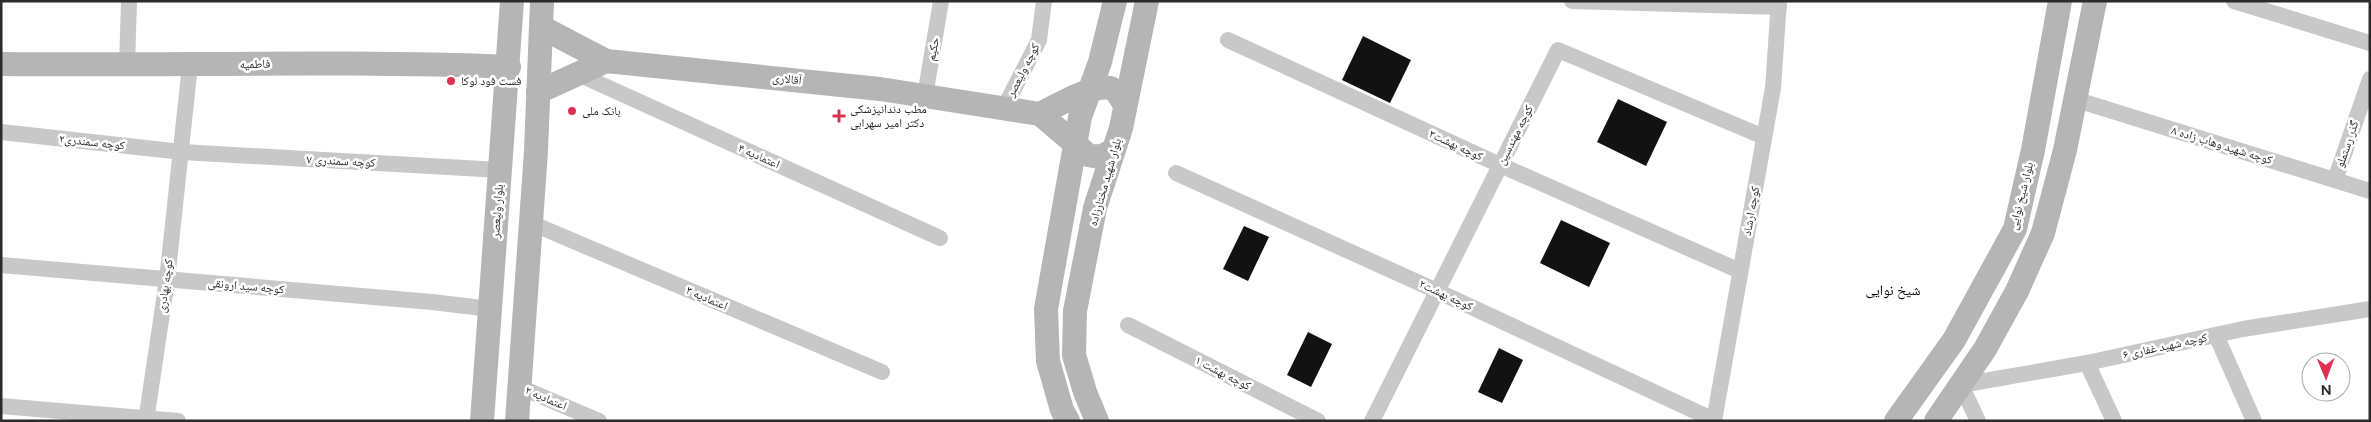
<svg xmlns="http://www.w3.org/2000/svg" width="2371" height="422" viewBox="0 0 2371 422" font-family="Figtree,'Noto Naskh Arabic',sans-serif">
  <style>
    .building { fill: #121212 }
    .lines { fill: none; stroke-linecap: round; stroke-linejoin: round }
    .street { stroke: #c8c8c8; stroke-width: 16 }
    .secondary { stroke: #b5b5b5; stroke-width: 24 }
    .poi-dot { fill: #dd3251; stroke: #fff; stroke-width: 2 }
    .labels { text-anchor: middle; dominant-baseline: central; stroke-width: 5; stroke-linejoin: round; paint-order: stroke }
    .street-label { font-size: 12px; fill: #2b2b2b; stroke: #fff }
    .poi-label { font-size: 12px; fill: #2b2b2b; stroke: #fff; text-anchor: start }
    .neighbourhood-label { font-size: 14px; fill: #000; stroke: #fff }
  </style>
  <rect width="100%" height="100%" fill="#fff"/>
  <g class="building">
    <polygon points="1363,36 1411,60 1390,103 1342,80"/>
    <polygon points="1618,99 1667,122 1646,166 1597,142"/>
    <polygon points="1561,220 1610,243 1589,287 1540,263"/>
    <polygon points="1244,226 1269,237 1248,281 1223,269"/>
    <polygon points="1308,332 1332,344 1311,387 1287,375"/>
    <polygon points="1499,348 1523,360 1502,403 1478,392"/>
  </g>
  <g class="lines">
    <g class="street">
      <polyline points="1572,1 1779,7"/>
      <polyline points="2234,1 2370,43"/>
      <polyline points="1228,40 1500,165 1740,271"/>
      <polyline points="127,65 129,1"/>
      <polyline points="578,74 940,238"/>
      <polyline points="925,96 941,1"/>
      <polyline points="2074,99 2370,191"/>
      <polyline points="1004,108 1039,40 1044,1"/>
      <polyline points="1,132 182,152 500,170"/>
      <polyline points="1176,173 1437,291 1714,420"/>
      <polyline points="2335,180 2370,79"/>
      <polyline points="531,223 882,372"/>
      <polyline points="1,265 432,302 491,309"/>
      <polyline points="1128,325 1318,421"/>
      <polyline points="2216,335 2254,421"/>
      <polyline points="2087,363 2114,421"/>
      <polyline points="520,387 599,421"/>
      <polyline points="1,406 178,421"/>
      <polyline points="146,421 167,280 190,65"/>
      <polyline points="1372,421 1558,50 1764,137"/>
      <polyline points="1714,421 1773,88 1779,1"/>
      <polyline points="1978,421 1961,385 2087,363 2243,329 2370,309"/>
    </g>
    <g class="secondary">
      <polyline points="541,27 606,61"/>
      <path d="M1 64C170 66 340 60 509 67"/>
      <polyline points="538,92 606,61 880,89 1040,114"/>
      <path d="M1040 114C1056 106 1093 84 1110 88 1117 90 1121 99 1125 105"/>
      <path d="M1040 114 1088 155C1099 158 1105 156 1114 149"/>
      <polyline points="482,421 512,1"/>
      <polyline points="517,421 536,151 542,1"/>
      <polyline points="1068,421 1062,410 1048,361 1046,309 1080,117 1100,62 1115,1"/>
      <polyline points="1097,421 1085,392 1074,355 1075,311 1095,208 1121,128 1147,1"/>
      <polyline points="1896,421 1954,340 2015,229 2033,150 2060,1"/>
      <polyline points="1936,421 1985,349 2017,291 2043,233 2065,150 2095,1"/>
    </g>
  </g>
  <g class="poi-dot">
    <circle cx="451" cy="81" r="5"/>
    <circle cx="572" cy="111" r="5"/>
    <path d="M836.5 108.5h5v5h5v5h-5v5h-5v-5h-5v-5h5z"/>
  </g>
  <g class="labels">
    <g class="street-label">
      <text transform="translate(933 49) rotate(-80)">حکیم</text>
      <text transform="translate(255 64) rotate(-1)">فاطمیه</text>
      <text transform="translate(1023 70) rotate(-63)">کوچه ولیعصر</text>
      <text transform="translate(787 79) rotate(6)">آقالاری</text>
      <text transform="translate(1515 135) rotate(-63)">کوچه مهندسین</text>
      <text transform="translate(92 142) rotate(6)">کوچه سمندری۲</text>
      <text transform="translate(2347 144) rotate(-71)">گذر رستملو</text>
      <text transform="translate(1456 145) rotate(25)">کوچه بهشت۳</text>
      <text transform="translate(2222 145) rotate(17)">کوچه شهید وهاب زاده ۸</text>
      <text transform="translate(759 156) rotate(24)">اعتمادیه ۴</text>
      <text transform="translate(341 161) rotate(3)">کوچه سمندری ۷</text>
      <text transform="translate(1105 182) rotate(-74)">بلوار شهید مختارزاده</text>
      <text transform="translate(2021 196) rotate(-76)">بلوار شیخ نوایی</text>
      <text transform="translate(497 211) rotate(-86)">بلوار ولیعصر</text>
      <text transform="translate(1751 211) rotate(-80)">کوچه ارشاد</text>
      <text transform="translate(165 286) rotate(-82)">کوچه بهادری</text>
      <text transform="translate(246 286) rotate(5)">کوچه سید ارونقی</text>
      <text transform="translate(1446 295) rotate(25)">کوچه بهشت۲</text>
      <text transform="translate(707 298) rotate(23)">اعتمادیه ۳</text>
      <text transform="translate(2165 346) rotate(-12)">کوچه شهید غفاری ۶</text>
      <text transform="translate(1223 373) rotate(27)">کوچه بهشت ۱</text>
      <text transform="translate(546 398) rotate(23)">اعتمادیه ۲</text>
    </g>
    <g class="poi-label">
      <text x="461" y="81">فست فود لوکا</text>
      <text x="850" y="109">مطب دندانپزشکی<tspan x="850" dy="14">دکتر امیر سهرابی</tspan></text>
      <text x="582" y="111">بانک ملی</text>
    </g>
    <g class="neighbourhood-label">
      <text x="1893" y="290">شیخ نوایی</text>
    </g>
  </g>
  <rect width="2371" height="422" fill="none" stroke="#2b2b2b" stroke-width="5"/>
  <g transform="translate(2326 377) rotate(179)"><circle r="24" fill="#ffffff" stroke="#aaaaaa"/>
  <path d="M0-4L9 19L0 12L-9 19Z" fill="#dd3251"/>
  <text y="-8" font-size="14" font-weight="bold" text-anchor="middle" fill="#2b2b2b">N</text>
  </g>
</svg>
